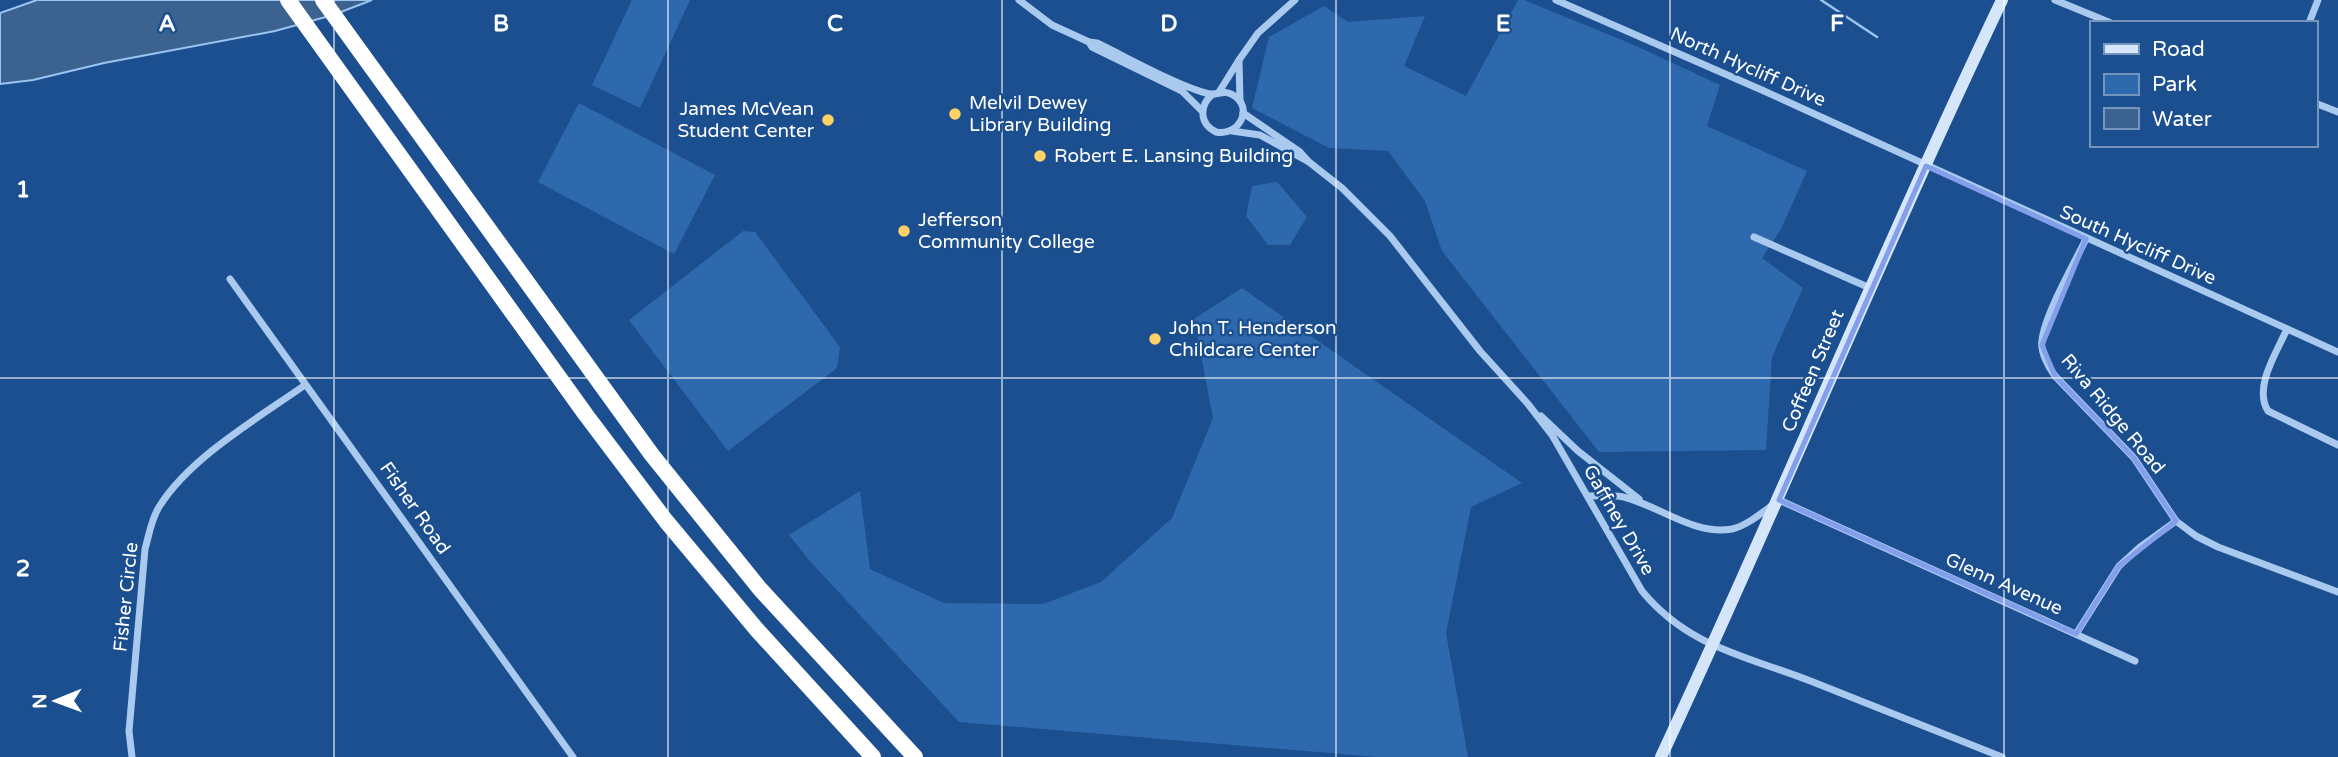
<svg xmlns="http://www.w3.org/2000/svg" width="2338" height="757" viewBox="0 0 2338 757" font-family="'Varela Round',sans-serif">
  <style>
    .green { fill: #2e69ad }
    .water { fill: #3c6290; stroke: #9cc4f0; stroke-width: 2 }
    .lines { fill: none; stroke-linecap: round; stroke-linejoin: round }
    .stream { stroke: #9cc4f0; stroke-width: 2.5 }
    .minor { stroke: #a9c9ee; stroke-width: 7 }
    .secondary { stroke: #d6e6fa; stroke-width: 12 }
    .motorway { stroke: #fff; stroke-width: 16 }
    .marked { fill: none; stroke: #839eea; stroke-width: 5; stroke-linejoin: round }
    .grid { fill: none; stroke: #fff; stroke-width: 2; stroke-opacity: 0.55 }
    .poi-dot { fill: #ffd166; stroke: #1b4f8f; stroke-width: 2.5 }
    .labels { text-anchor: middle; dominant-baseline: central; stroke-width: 5; stroke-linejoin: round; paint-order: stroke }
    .street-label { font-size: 19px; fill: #fff; stroke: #1b4f8f }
    .poi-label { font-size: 19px; fill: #fff; stroke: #1b4f8f; text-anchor: start }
    .grid-label { font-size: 23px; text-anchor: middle; font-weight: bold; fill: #fff; stroke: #1b4f8f; stroke-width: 5; stroke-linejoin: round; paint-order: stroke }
  </style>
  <rect width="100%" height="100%" fill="#1b4f8f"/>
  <g class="green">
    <polygon points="632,0 690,0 640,108 592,85"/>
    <polygon points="1518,0 1524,0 1634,45 1720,85 1707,126 1807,171 1781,229 1762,258 1803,288 1772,357 1766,450 1599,452 1442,251 1425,201 1388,151 1329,148 1252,108 1269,37 1324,6 1348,22 1425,16 1404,66 1466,96"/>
    <polygon points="579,103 715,175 674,254 538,182"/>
    <polygon points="1277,182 1307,217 1290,245 1268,245 1246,216 1252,186"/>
    <polygon points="743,231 755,232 840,347 837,368 728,451 629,320"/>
    <polygon points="1242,288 1522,483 1471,507 1446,633 1468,757 1377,757 959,722 809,560 789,535 860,491 870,569 944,603 1043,604 1101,582 1172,518 1213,418 1194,319"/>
  </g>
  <polygon class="water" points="37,0 372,0 333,15 275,31 104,63 33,80 0,84 0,13"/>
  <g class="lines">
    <polyline class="stream" points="1821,0 1877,37"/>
    <g class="minor">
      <polyline points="1019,0 1052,25 1089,42"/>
      <polyline points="1556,0 1764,91 2338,352"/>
      <polyline points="2055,0 2111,23"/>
      <polyline points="2309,23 2318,0"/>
      <polyline points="1239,60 1258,33 1295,0"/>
      <polyline points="1219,92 1239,60 1240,101"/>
      <polyline points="2315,103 2338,112"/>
      <path d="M1202 111 1182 91 1092 47 1089 42 1097 43C1128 58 1159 76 1191 88 1197 90 1206 94 1212 94 1220 94 1225 90 1233 95 1255 108 1238 137 1216 132 1200 124 1198 106 1213 94"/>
      <polyline points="1232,131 1260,135 1309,162 1300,152 1243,113"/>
      <path d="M1309 162 1342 188 1390 236 1480 351 1528 404 1552 435 1642 591C1689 648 1747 656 1813 682 1876 707 1939 732 2002 757"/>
      <polyline points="1754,237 1870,288"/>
      <path d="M2086 239C2074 264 2045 314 2042 340 2040 351 2048 367 2055 376L2134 458 2176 521 2196 536 2218 547 2338 592"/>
      <polyline points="230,279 573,757"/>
      <path d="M2287 329C2277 352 2253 387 2268 411L2338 445"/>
      <polyline points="1541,416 1578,451 1639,499"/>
      <path d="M1589 496C1601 496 1615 494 1627 498 1660 507 1696 536 1732 529 1749 525 1765 510 1779 500L2135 661"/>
      <polyline points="2076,634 2119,566 2140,547 2176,521"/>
      <path d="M132 757 129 731 145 549C149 535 151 520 159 507 189 458 258 418 305 385"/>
    </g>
    <path class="secondary" d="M1661 757C1778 506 1883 250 2002 0"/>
    <g class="motorway">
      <polyline points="288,0 586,415 666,521 758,631 873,757"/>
      <polyline points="323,0 652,455 760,589 915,757"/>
    </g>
  </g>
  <path class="marked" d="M1926 166 2086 239 2042 345 2055 376 2134 458 2176 521 2119 566 2076 634 1779 500Z"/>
  <path class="grid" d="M334 0V757M668 0V757M1002 0V757M1336 0V757M1670 0V757M2004 0V757M0 378H2338"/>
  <g class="poi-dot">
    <circle cx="955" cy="114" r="7"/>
    <circle cx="828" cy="120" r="7"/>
    <circle cx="1040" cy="156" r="7"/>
    <circle cx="904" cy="231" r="7"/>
    <circle cx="1155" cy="339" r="7"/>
  </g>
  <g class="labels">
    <g class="street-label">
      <text transform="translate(1748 67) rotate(24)">North Hycliff Drive</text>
      <text transform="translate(2138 245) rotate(24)">South Hycliff Drive</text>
      <text transform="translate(1813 371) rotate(-67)">Coffeen Street</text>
      <text transform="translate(2113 414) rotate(50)">Riva Ridge Road</text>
      <text transform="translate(415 508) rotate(55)">Fisher Road</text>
      <text transform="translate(1619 520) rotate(60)">Gaffney Drive</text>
      <text transform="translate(2004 584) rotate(24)">Glenn Avenue</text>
      <text transform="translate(126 597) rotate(-84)">Fisher Circle</text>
    </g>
    <g class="poi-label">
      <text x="969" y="103">Melvil Dewey<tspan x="969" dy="22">Library Building</tspan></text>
      <text x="814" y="109" text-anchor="end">James McVean<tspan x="814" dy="22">Student Center</tspan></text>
      <text x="1054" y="156">Robert E. Lansing Building</text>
      <text x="918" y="220">Jefferson<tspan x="918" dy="22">Community College</tspan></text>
      <text x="1169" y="328">John T. Henderson<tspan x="1169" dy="22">Childcare Center</tspan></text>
    </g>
  </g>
  <g class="grid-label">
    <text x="167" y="31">A</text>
    <text x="501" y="31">B</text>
    <text x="835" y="31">C</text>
    <text x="1169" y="31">D</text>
    <text x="1503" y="31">E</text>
    <text x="1837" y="31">F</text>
    <text x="23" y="197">1</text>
    <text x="23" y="576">2</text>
  </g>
  <rect x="2090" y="21" width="228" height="126" fill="#1b4f8f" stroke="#7695bc" stroke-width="2"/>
  <rect x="2104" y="44" width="35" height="10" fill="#d6e6fa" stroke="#7695bc" stroke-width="2"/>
  <text x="2152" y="56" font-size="21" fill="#ffffff">Road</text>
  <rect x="2104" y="74" width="35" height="21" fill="#2e69ad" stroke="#7695bc" stroke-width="2"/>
  <text x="2152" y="91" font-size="21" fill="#ffffff">Park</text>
  <rect x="2104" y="108" width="35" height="21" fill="#3c6290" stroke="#7695bc" stroke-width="2"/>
  <text x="2152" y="126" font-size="21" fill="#ffffff">Water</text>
  <g transform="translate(56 701) rotate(269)" stroke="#1b4f8f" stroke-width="5" paint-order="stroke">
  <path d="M0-5L12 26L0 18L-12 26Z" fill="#ffffff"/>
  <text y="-10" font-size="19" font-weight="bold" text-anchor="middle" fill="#ffffff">N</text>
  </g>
</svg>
